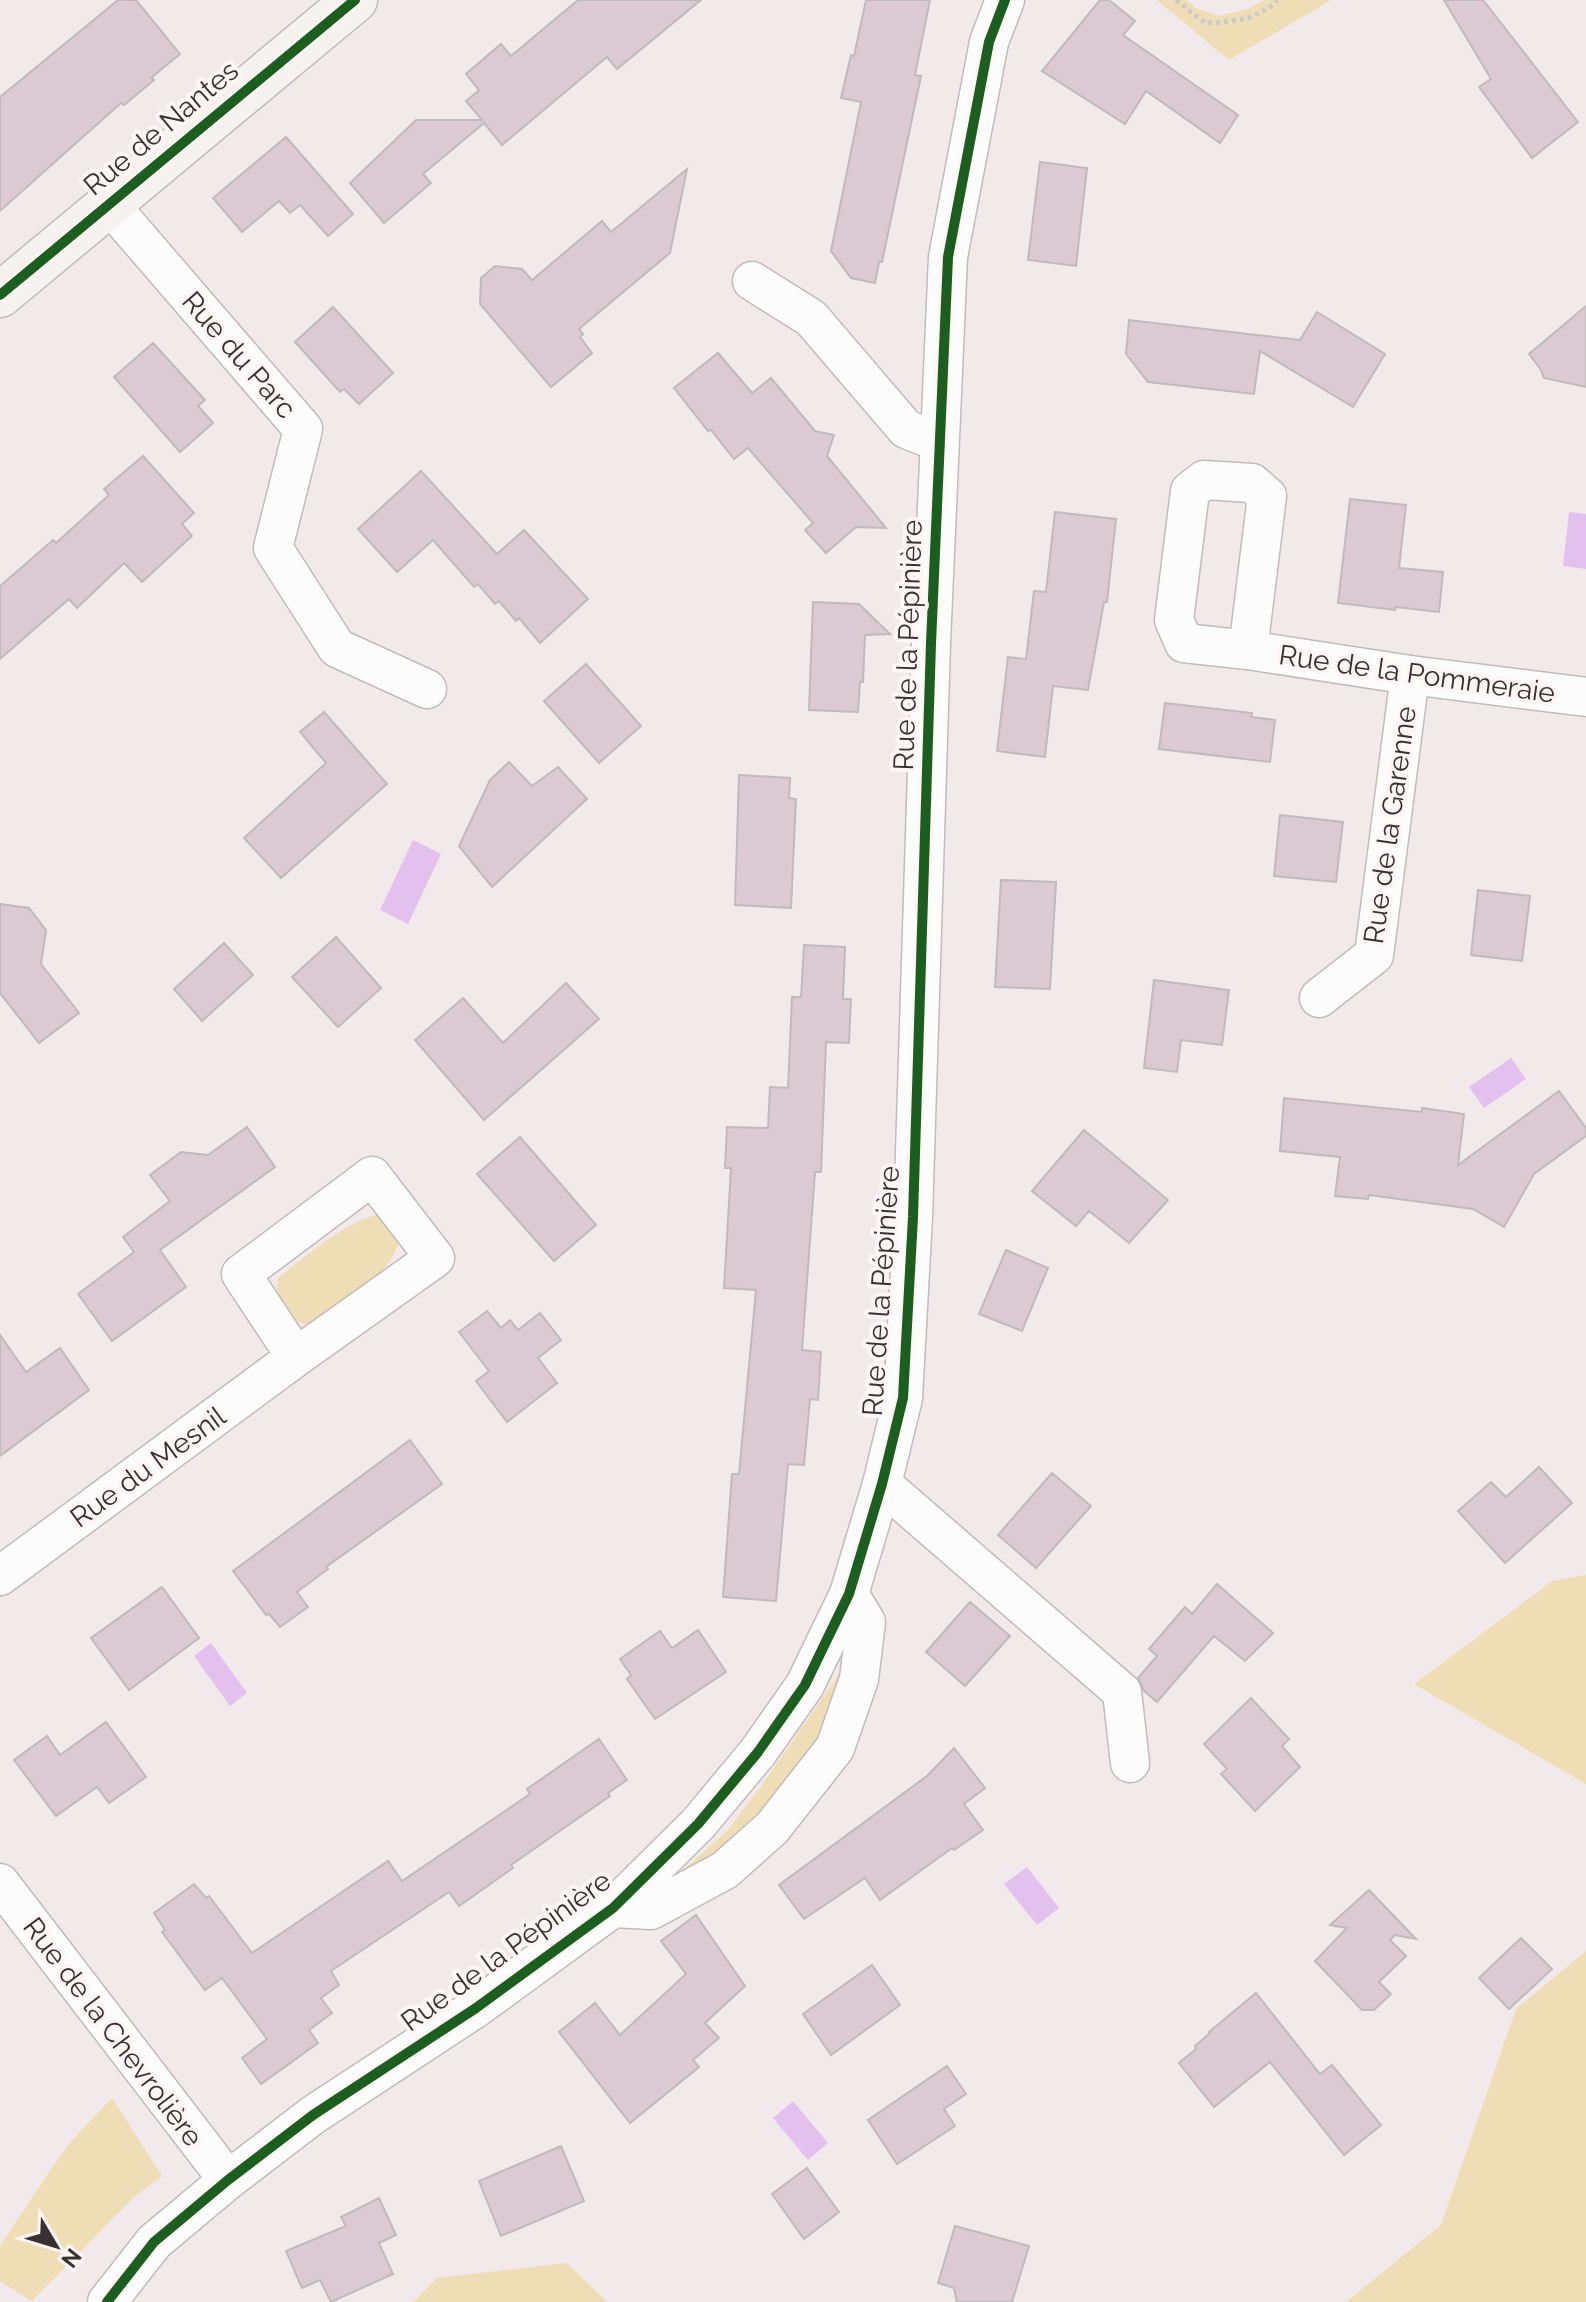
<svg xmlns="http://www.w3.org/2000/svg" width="1586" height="2302" viewBox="0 0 1586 2302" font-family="Raleway,sans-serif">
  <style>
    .green { fill: #efddb6 }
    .water { fill: #e3c1ee }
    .building { fill: #dbcad1; stroke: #bfbabb; stroke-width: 2 }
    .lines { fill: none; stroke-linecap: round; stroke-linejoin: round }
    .minor-casing { stroke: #c2bbbb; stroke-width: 41 }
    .secondary-casing { stroke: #c2bbbb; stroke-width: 47 }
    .path { stroke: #cdcaca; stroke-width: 5; stroke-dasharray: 4 4; stroke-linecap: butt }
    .minor { stroke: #fdfcfc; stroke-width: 38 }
    .secondary { stroke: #f5f2f0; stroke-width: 44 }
    .cycleway-casing { stroke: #fef5f5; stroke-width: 15 }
    .cycleway { stroke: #1b5e20; stroke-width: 10 }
    .labels { text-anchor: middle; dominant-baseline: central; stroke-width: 8; stroke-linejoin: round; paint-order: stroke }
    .street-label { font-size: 28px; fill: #373131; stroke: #fef5f5 }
  </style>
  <rect width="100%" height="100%" fill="#f2eaea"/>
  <g class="green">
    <polygon points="1157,0 1186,0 1196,8 1218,16 1248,9 1264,0 1331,0 1229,60"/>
    <path d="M382 1213 401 1239C397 1246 394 1255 389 1262 375 1284 331 1315 307 1325L293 1319 280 1307 277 1289 278 1278C310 1253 343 1223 382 1213Z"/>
    <polygon points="1586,1575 1586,1784 1414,1684 1552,1581"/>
    <polygon points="846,1664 831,1715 806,1756 773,1802 723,1853 678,1875 727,1831 762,1785"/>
    <polygon points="1586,1951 1586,2302 1346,2302 1441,2225 1516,2009"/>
    <polygon points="112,2098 162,2176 134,2197 32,2301 0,2281 0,2247 5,2238 57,2160 76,2136"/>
    <polygon points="567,2263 607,2302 413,2302 437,2278"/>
  </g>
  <g class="water">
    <polygon points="1569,512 1586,514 1586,569 1563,566"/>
    <polygon points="413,840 441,854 408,924 380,910"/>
    <polygon points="1511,1058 1526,1079 1484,1108 1469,1087"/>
    <polygon points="211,1643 247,1693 230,1706 194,1656"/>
    <polygon points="1027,1867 1059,1908 1037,1925 1004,1884"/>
    <polygon points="793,2101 828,2143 808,2160 773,2118"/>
  </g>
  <g class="building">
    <polygon points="118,0 136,0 180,54 151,78 154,80 124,105 121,103 0,211 0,97"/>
    <polygon points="578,0 701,0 617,69 607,57 502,145 484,123 423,174 431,183 384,223 350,183 416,120 482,120 466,101 479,90 466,74 501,44 511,56"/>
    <polygon points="866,0 930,0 915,75 921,76 882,262 879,262 875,283 851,278 831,251 861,102 841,98 851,55 854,56"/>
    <polygon points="1100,0 1109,0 1135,21 1123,35 1238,115 1220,143 1146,91 1125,124 1042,71"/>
    <polygon points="1444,0 1483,0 1578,122 1532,158 1479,87 1491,79"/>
    <polygon points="286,137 353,214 328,236 300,205 290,213 279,201 242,232 213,198"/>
    <polygon points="1040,162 1087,168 1076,266 1028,260"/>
    <polygon points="687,169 670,253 579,329 583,334 580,337 592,353 551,387 480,304 481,278 495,266 522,269 532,280 602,221 611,232"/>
    <polygon points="1586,306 1586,387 1544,378 1541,370 1529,354"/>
    <polygon points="333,307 393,373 359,404 344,389 340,392 295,342"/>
    <polygon points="1317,312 1385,354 1353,407 1260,351 1254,394 1148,382 1126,354 1129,320 1300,340"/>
    <polygon points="153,343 205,400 198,406 213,423 180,452 114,377"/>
    <polygon points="718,353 752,393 771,378 815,431 834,435 827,456 886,528 856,527 826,553 805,530 813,523 748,448 734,459 711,430 708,431 674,388"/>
    <polygon points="143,456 194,513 182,524 192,536 142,582 124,563 77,608 69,599 0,659 0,586 53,540 56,543 109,495 104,489"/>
    <polygon points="421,471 497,554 524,530 588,599 540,643 519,618 516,621 499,601 495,604 478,584 474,587 433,540 397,572 358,529"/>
    <polygon points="1350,499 1406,505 1399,568 1443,572 1439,612 1396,607 1395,610 1338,603"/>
    <polygon points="1055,512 1116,519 1107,602 1104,602 1088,690 1053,686 1045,757 997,751 1008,657 1026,659 1034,591 1046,592"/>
    <polygon points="813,602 859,604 890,634 865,635 863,682 860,682 858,712 809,710"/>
    <polygon points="586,664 641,726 599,763 544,701"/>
    <polygon points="1165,703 1252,713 1251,717 1275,720 1270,762 1159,749"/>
    <polygon points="324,712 387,784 281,878 244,838 326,763 300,732"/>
    <polygon points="509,762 532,786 558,767 587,799 492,887 459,846 490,780"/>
    <polygon points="739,775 790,778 789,798 796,799 791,908 735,905"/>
    <polygon points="1280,815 1343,822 1336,882 1274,876"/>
    <polygon points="1001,880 1056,882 1050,989 995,987"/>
    <polygon points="1478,890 1530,896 1522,961 1471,955"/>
    <polygon points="0,904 29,908 46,930 41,964 79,1013 39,1043 0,993"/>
    <polygon points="336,937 381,988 338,1027 292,977"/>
    <polygon points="224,943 253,975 202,1021 174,989"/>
    <polygon points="804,945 845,947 843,999 851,999 849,1043 826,1042 821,1172 815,1172 802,1350 821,1352 818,1400 810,1399 804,1465 788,1464 776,1601 723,1597 732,1474 739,1474 756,1290 724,1288 731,1168 725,1168 727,1127 768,1128 770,1087 788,1088 792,997 801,997"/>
    <polygon points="1154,980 1229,990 1222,1045 1181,1040 1177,1072 1144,1068"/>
    <polygon points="566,983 599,1019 484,1120 415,1040 463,998 503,1043"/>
    <polygon points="1559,1091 1586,1128 1586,1136 1534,1174 1504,1227 1473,1209 1369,1195 1368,1199 1335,1196 1340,1157 1280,1151 1284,1098 1422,1112 1422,1108 1464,1114 1458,1165"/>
    <polygon points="247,1127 275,1167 160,1250 186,1287 112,1341 78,1294 134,1252 123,1237 170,1201 150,1175 181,1152 208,1155"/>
    <polygon points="1084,1130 1168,1200 1129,1243 1089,1211 1076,1226 1032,1191"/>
    <polygon points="520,1137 596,1225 554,1261 477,1174"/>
    <polygon points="1006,1250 1048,1268 1022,1331 979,1314"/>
    <polygon points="487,1311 501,1328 510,1320 518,1330 540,1313 561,1340 538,1358 557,1383 507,1422 476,1381 489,1371 459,1332"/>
    <polygon points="0,1335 26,1372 60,1348 89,1390 0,1456"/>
    <polygon points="410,1440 442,1484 326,1567 328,1569 297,1592 308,1607 280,1627 269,1614 266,1615 233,1571"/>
    <polygon points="1539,1467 1572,1503 1505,1563 1458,1511 1491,1482 1506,1497"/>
    <polygon points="1052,1473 1091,1506 1036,1568 998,1535"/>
    <polygon points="1217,1584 1273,1633 1245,1661 1214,1636 1157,1702 1144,1691 1138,1678 1157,1656 1149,1649 1185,1607 1192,1614"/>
    <polygon points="162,1587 199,1638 129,1690 91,1638"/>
    <polygon points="970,1602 1010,1636 965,1686 926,1652"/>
    <polygon points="698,1630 726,1672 655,1719 627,1679 631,1675 620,1659 660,1631 672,1648"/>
    <polygon points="1251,1698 1289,1739 1282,1746 1300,1767 1255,1811 1221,1774 1227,1769 1204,1744"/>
    <polygon points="106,1722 146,1777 109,1803 97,1787 56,1816 14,1760 47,1736 60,1755"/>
    <polygon points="599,1739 627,1780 608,1793 610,1796 511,1865 513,1868 459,1906 449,1892 331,1971 339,1985 321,1998 332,2013 309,2030 318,2043 261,2084 242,2058 267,2039 222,1978 205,1990 162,1932 165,1930 154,1913 194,1884 206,1898 209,1896 252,1953 388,1861 402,1881 530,1794 527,1789"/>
    <polygon points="954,1748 985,1788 964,1804 983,1830 954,1850 952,1848 880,1900 865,1878 804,1919 779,1885 927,1776"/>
    <polygon points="1369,1890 1416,1939 1395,1935 1390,1940 1406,1956 1379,1982 1391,1994 1374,2010 1362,2010 1315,1961 1347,1928 1330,1925"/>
    <polygon points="696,1915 745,1986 705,2023 719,2038 693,2060 699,2067 630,2123 559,2032 595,2003 620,2035 686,1974 661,1941"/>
    <polygon points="1521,1938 1552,1969 1509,2009 1479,1978"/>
    <polygon points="872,1965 900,2005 831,2055 803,2014"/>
    <polygon points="1256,1993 1320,2074 1332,2065 1381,2125 1344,2155 1270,2062 1214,2107 1179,2063 1196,2049 1195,2046 1210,2033 1209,2032"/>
    <polygon points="947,2066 966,2094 944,2109 955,2126 897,2164 868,2120"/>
    <polygon points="561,2146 584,2201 501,2236 479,2181"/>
    <polygon points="807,2168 839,2212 804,2239 772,2194"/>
    <polygon points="379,2198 396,2235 379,2243 393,2274 331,2302 320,2280 302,2288 286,2251 346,2226 341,2217"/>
    <polygon points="955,2226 1029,2246 1012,2302 957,2302 954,2288 938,2283"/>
  </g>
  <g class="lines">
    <g class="minor-casing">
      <g id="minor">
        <polyline points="109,204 303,429 273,548 337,648 427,689"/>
        <polyline points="752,281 811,318 906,429 939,442"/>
        <polyline points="1248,650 1267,496 1252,483 1204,480 1190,491 1174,620 1184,643 1248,650 1410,675 1586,697"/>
        <polyline points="1319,998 1374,955 1410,675"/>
        <polyline points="882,1484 1122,1692 1130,1763"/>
        <polyline points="0,1576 296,1357 435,1258 372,1176 241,1274 296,1357"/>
        <polyline points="0,1883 228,2180"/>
        <polyline points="613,1908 651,1910 725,1870 772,1828 835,1748 859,1679 866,1622 849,1594"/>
        <polyline points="107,2302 154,2242 228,2180 313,2115 476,2008 613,1908 698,1824 758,1752 805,1685 849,1594 882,1484 903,1398 913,1217 931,643 948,257 989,42 1005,0"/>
      </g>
    </g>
    <g class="secondary-casing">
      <polyline id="secondary" points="0,295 355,0"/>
    </g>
    <path class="path" d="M1176 0 1205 23C1230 22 1259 20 1277 0"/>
    <use href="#minor" class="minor"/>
    <use href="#secondary" class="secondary"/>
    <g class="cycleway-casing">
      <g id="cycleway">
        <polyline points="0,295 355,0"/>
        <polyline points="107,2302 154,2242 228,2180 313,2115 476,2008 613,1908 698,1824 758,1752 805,1685 849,1594 882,1484 903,1398 913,1217 931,643 948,257 989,42 1005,0"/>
      </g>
    </g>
    <use href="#cycleway" class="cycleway"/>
  </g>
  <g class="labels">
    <g class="street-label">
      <text transform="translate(161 128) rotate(-40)">Rue de Nantes</text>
      <text transform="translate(239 355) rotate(49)">Rue du Parc</text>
      <text transform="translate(908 645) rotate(-88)">Rue de la Pépinière</text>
      <text transform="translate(1417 674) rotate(8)">Rue de la Pommeraie</text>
      <text transform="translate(1390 825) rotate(-82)">Rue de la Garenne</text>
      <text transform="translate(881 1291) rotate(-86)">Rue de la Pépinière</text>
      <text transform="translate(148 1467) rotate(-36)">Rue du Mesnil</text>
      <text transform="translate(506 1951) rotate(-36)">Rue de la Pépinière</text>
      <text transform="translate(113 2032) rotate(53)">Rue de la Chevrolière</text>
    </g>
  </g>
  <g transform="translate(56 2246) rotate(128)" stroke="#fef5f5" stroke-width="6" paint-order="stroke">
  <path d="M0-6L14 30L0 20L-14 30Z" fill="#373131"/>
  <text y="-12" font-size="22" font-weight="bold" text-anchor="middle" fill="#373131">N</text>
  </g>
</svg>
